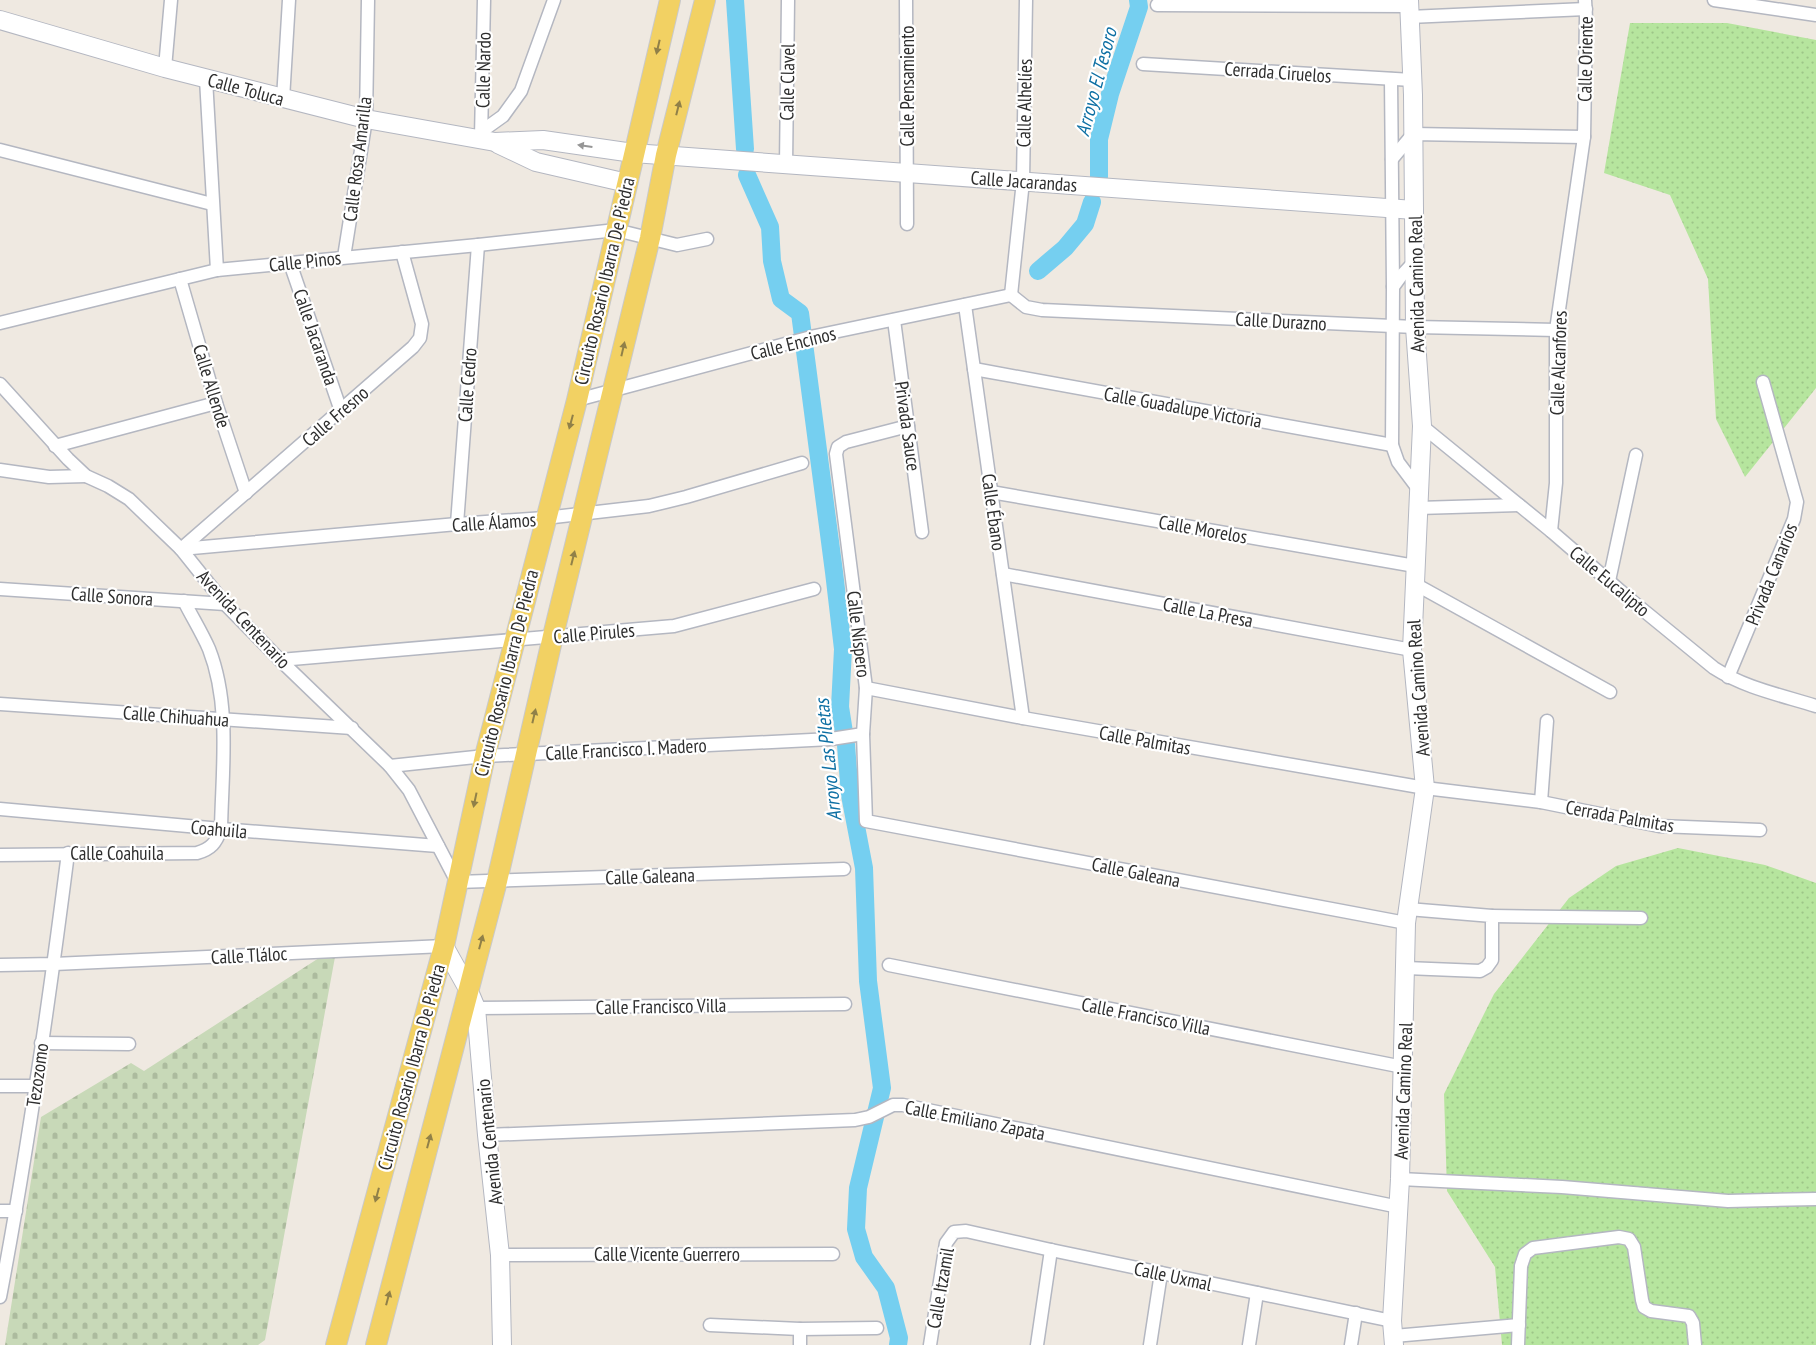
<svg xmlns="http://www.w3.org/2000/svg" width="1816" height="1345" viewBox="0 0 1816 1345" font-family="'PT Sans Narrow',sans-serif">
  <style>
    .grass { fill: url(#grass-dots) }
    .cemetery { fill: url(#cemetery-stones) }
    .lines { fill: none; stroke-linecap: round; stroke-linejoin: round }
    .canal { stroke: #75cff0; stroke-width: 18 }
    .street-casing { stroke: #b4b7c1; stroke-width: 15 }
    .secondary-casing { stroke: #b4b7c1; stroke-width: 20 }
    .primary-casing { stroke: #c9c9c9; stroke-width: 22 }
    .street { stroke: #fff; stroke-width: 12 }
    .secondary { stroke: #fff; stroke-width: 18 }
    .primary { stroke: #f2d163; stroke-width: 20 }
    .oneway { fill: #908048 }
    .oneway2 { fill: #969696 }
    .labels { text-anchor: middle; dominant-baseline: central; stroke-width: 4.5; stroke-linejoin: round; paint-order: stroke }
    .street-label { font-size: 19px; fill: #2e2e2e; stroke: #fff }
    .water-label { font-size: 20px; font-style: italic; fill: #0d6fa3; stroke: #fff }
  </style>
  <defs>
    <pattern id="grass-dots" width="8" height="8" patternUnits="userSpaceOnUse" patternTransform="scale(1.25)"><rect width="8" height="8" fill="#b6e59e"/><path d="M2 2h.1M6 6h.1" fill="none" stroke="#9dc588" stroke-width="1.8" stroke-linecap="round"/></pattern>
    <pattern id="cemetery-stones" width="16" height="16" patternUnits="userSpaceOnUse" patternTransform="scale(1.25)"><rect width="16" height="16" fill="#c8d9b8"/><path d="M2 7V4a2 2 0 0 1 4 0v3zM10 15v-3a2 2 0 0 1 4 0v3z" fill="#acbb9e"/></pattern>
  </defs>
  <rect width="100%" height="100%" fill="#efe9e1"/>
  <g class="grass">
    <polygon points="1630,23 1727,23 1816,40 1816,388 1745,477 1716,419 1708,279 1670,195 1604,173"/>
    <polygon points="1678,848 1765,865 1816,883 1816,1345 1502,1345 1495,1267 1447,1191 1444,1094 1494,994 1569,898 1616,866"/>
  </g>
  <polygon class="cemetery" points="322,956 335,957 265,1340 258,1345 5,1345 41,1117 131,1063 144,1071"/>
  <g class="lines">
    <g class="canal">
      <polyline points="735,0 745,149"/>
      <polyline points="747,175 770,227 772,261 781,299 800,313 834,572 843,649 840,707 846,745 850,795 864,868 868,981 882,1088 858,1188 856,1229 864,1257 886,1288 899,1338 898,1345"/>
      <polyline points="1099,177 1099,139 1110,94 1139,7 1138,0"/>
      <polyline points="1038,271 1065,248 1085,224 1092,202"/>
    </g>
    <g class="street-casing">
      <g id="street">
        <polyline points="906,0 907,224"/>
        <polyline points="1714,0 1816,15"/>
        <polyline points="1157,5 1409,6"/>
        <polyline points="1409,17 1586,9"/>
        <polyline points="1143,64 1412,80"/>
        <polyline points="165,68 171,0"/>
        <polyline points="206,79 217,270"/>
        <polyline points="1391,79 1393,287"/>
        <polyline points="283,99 289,0"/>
        <polyline points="482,131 503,116 521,91 554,0"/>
        <polyline points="481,137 484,0"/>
        <polyline points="0,150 212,204"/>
        <polyline points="1392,159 1413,134 1584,137 1586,18 1585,0"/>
        <polyline points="786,165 788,0"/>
        <polyline points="344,257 366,119 368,0"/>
        <polyline points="1415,261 1401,276 1393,287 1392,445 1398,462 1419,490"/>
        <polyline points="290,263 341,411"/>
        <polyline points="180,279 216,403 246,493"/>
        <polyline points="1011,295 1026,307 1042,310 1415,327 1556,330"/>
        <polyline points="1011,295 1023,181 1026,0"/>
        <polyline points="965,305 1023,718"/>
        <polyline points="894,320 922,532"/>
        <polyline points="0,323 217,270 478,245 616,230 677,245 707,239"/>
        <polyline points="974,369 1392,445"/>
        <polyline points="0,384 68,459 86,476 108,486 129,499 181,549 225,604 280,660 390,766 409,790 457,882 844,869"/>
        <polyline points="577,400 815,336 1011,295"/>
        <polyline points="908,426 846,442 838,447 836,454 866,688 863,734 866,821 1406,923"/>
        <path d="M1422 426 1551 531 1632 601 1714 668C1745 688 1781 695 1816 706"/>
        <polyline points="55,446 216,403"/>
        <polyline points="0,470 49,477 86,476"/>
        <polyline points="991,492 1415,566"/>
        <polyline points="1418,508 1519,505"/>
        <polyline points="457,524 478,245"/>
        <polyline points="1551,531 1556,483 1556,330 1584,137"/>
        <polyline points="181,549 457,524 545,518 649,506 686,497 802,463"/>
        <polyline points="181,549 413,347 420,338 422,324 402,252"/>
        <polyline points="1003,574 1412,650"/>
        <polyline points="1609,581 1636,455"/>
        <polyline points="1415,584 1610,692"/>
        <polyline points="0,589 225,604"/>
        <polyline points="280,660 674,626 814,589"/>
        <polyline points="1728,677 1794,519 1797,502 1763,382"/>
        <polyline points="866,688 1023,718 1425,788 1541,802 1659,826 1760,830"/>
        <polyline points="0,704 352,728"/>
        <polyline points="390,766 485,756 831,739 863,734"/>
        <polyline points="1541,802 1547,721"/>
        <polyline points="0,809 221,829 438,846"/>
        <path d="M0 855 197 853C211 849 216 843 221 829 222 771 231 705 209 649 202 633 192 617 184 601"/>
        <polyline points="1492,916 1641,918"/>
        <polyline points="0,965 54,964 444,946"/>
        <polyline points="889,965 1403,1067"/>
        <polyline points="1406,968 1480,971 1487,967 1492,960 1492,916 1408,909"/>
        <polyline points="476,1008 845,1004"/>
        <polyline points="41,1043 129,1044"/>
        <polyline points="0,1086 35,1086"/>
        <polyline points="487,1135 855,1120 869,1117 893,1105 903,1105 1399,1207"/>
        <polyline points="1400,1179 1562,1187 1728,1201 1816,1199"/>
        <polyline points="0,1211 16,1211"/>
        <polyline points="500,1255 833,1254"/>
        <path d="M0 1297C28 1150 49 1002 68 853"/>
        <polyline points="710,1325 800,1329 877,1328"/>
        <polyline points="800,1329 800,1345"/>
        <polyline points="1394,1336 1519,1325"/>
        <polyline points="930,1345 946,1243 954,1232 966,1231 1051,1250 1392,1321"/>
        <polyline points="1037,1345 1051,1250"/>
        <polyline points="1150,1345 1161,1273"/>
        <polyline points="1249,1345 1257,1293"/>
        <polyline points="1351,1345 1356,1313"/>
        <polyline points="1518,1345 1521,1266 1525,1254 1533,1248 1619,1237 1629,1239 1634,1247 1642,1300 1644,1307 1651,1311 1689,1316 1693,1323 1695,1345"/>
      </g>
    </g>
    <g class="secondary-casing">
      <g id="secondary">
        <polyline points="0,20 165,68 366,119 495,142 543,140 633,153 1414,210"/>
        <polyline points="498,144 536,162 627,183"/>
        <polyline points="444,946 468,989 476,1008 487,1135 500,1255 502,1345"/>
        <polyline points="1394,1345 1392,1321 1400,1179 1406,923 1425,788 1412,650 1422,426 1415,327 1413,95 1409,0"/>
      </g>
    </g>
    <g class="primary-casing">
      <g id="primary">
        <polyline points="336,1345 444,946 485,756 577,400 670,0"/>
        <polyline points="376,1345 497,881 553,636 650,238 666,155 705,0"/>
      </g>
    </g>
    <use href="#street" class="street"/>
    <use href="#secondary" class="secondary"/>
    <use href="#primary" class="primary"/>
  </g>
  <defs><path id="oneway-solid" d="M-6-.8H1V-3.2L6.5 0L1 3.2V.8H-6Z" transform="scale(1.25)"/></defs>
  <g class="oneway">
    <use href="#oneway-solid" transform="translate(658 47) rotate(103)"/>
    <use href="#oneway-solid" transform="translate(678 108) rotate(-76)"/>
    <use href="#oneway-solid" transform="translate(623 349) rotate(-77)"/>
    <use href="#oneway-solid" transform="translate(571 422) rotate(105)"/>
    <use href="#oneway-solid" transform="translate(573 558) rotate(-76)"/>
    <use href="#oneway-solid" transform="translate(534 716) rotate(-77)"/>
    <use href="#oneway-solid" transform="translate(475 800) rotate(102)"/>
    <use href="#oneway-solid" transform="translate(481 942) rotate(-75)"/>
    <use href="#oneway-solid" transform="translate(429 1141) rotate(-75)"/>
    <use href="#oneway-solid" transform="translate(377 1195) rotate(105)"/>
    <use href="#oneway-solid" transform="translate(388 1298) rotate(-75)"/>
  </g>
  <use class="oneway2" href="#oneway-solid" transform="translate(585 146) rotate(-172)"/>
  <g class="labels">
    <g class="street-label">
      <text transform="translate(1585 59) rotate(-89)">Calle Oriente</text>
      <text transform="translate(483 70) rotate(-89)">Calle Nardo</text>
      <text transform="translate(1278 72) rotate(4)">Cerrada Ciruelos</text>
      <text transform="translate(787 82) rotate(-89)">Calle Clavel</text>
      <text transform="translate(907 86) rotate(-90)">Calle Pensamiento</text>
      <text transform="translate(246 89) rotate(15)">Calle Toluca</text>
      <text transform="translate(1024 103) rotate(-89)">Calle Alhelíes</text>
      <text transform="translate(357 159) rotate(-83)">Calle Rosa Amarilla</text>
      <text transform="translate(1024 181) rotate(4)">Calle Jacarandas</text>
      <text transform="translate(305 261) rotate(-6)">Calle Pinos</text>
      <text transform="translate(604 281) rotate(-77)">Circuito Rosario Ibarra De Piedra</text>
      <text transform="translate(1416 284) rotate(-91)">Avenida Camino Real</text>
      <text transform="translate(1281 321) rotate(3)">Calle Durazno</text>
      <text transform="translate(316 337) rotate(71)">Calle Jacaranda</text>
      <text transform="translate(793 343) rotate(-14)">Calle Encinos</text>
      <text transform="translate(1558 363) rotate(-88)">Calle Alcanfores</text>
      <text transform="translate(467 385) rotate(-86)">Calle Cedro</text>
      <text transform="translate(212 386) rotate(73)">Calle Allende</text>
      <text transform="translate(1183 407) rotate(10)">Calle Guadalupe Victoria</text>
      <text transform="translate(335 416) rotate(-41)">Calle Fresno</text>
      <text transform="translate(908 426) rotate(82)">Privada Sauce</text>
      <text transform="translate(994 512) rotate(82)">Calle Ébano</text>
      <text transform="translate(494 522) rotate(-4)">Calle Álamos</text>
      <text transform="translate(1203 529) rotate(10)">Calle Morelos</text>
      <text transform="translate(1771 574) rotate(-68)">Privada Canarios</text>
      <text transform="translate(1610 581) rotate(40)">Calle Eucalipto</text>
      <text transform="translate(112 596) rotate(4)">Calle Sonora</text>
      <text transform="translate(1208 612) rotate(11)">Calle La Presa</text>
      <text transform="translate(244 619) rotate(47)">Avenida Centenario</text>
      <text transform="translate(594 633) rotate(-5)">Calle Pirules</text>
      <text transform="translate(859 634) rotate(83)">Calle Níspero</text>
      <text transform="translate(506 673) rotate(-76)">Circuito Rosario Ibarra De Piedra</text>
      <text transform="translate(1418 688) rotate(-94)">Avenida Camino Real</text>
      <text transform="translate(176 716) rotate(4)">Calle Chihuahua</text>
      <text transform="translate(1145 740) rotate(10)">Calle Palmitas</text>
      <text transform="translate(626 749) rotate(-3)">Calle Francisco I. Madero</text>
      <text transform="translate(1620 816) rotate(10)">Cerrada Palmitas</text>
      <text transform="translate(219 829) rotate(5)">Coahuila</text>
      <text x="117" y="853">Calle Coahuila</text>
      <text transform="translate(1136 872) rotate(11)">Calle Galeana</text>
      <text transform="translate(650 876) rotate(-2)">Calle Galeana</text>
      <text transform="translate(249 955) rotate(-3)">Calle Tláloc</text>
      <text transform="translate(661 1006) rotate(-1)">Calle Francisco Villa</text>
      <text transform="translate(1146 1016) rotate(11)">Calle Francisco Villa</text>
      <text transform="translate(411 1067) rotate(-75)">Circuito Rosario Ibarra De Piedra</text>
      <text transform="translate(37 1075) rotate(-82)">Tezozomo</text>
      <text transform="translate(1403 1091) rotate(-88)">Avenida Camino Real</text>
      <text transform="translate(975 1120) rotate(11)">Calle Emiliano Zapata</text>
      <text transform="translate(489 1142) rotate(-96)">Avenida Centenario</text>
      <text x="667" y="1254">Calle Vicente Guerrero</text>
      <text transform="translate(1173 1276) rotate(12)">Calle Uxmal</text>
      <text transform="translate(940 1288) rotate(-80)">Calle Itzamil</text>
    </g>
    <g class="water-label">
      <text transform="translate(1096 82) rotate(-75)">Arroyo El Tesoro</text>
      <text transform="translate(828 760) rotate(-96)">Arroyo Las Piletas</text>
    </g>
  </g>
</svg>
